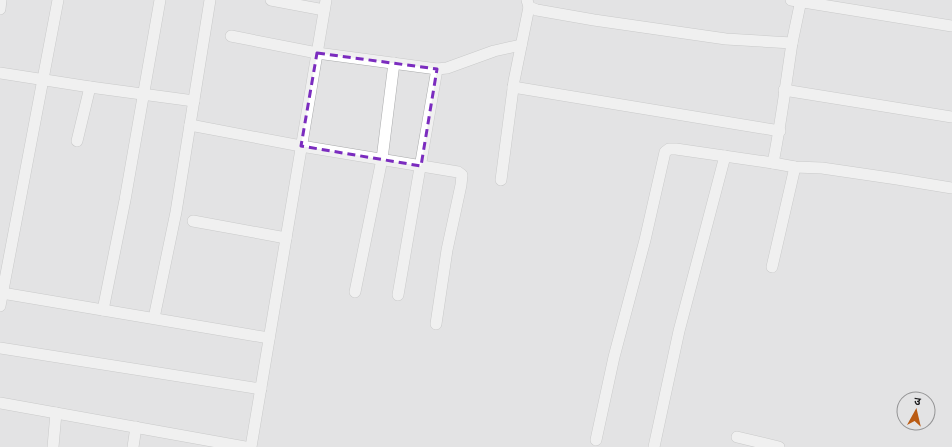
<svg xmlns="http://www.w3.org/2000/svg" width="952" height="447" viewBox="0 0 952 447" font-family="Mulish,'Noto Sans Devanagari',sans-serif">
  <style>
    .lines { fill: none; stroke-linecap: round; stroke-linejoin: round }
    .minor-casing { stroke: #a9aaab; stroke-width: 12 }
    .minor { stroke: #fff; stroke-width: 11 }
    .marked { fill: none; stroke: #7b2cbf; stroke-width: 3; stroke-dasharray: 8 5; stroke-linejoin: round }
  </style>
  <rect width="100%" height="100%" fill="#e3e3e4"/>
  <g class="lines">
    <g class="minor-casing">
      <g id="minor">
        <polyline points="271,0 324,10"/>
        <polyline points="527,0 529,7 537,10 594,20 726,39 792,43 801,0"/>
        <polyline points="791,0 952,26"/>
        <polyline points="0,9 1,0"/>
        <polyline points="231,36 317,53 437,69 447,68 494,51 521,45"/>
        <path d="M792 43C786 83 781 123 773 163L795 167 822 168 897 179 952 188"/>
        <polyline points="0,73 90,87 194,101"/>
        <polyline points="513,87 780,131"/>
        <polyline points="784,90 952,117"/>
        <polyline points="190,125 301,146 458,172 462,175 461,185 447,250 436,324"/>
        <polyline points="77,141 90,87"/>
        <polyline points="501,180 514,81 529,7"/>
        <polyline points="193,221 286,238"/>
        <polyline points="772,267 795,167"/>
        <polyline points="355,292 382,159 394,63"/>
        <polyline points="2,293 269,338"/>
        <polyline points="398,295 437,69"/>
        <polyline points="0,306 58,0"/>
        <polyline points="103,310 125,200 160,0"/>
        <polyline points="154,318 176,212 210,0"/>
        <polyline points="0,348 261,389"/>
        <polyline points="0,403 245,447"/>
        <polyline points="737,437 779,447"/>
        <polyline points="596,440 614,357 645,240 665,152 669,149 676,149 773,163"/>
        <polyline points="53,447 56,413"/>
        <polyline points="133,447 136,427"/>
        <polyline points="251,447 326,0"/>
        <polyline points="654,447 679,331 725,156"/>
      </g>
    </g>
    <use href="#minor" class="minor"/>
  </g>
  <path d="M0 0H952V447H0ZM317 53 437 69 421 166 301 146Z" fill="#e3e3e4" fill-opacity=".55" fill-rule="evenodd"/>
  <path class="marked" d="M317 53 437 69 421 166 301 146Z"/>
  <g transform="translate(916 411) rotate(8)"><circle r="19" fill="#e3e3e4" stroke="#949495"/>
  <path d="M0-3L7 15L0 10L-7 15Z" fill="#ba5b13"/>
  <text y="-6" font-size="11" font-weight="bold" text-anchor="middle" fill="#1d1d1e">उ</text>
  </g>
</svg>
